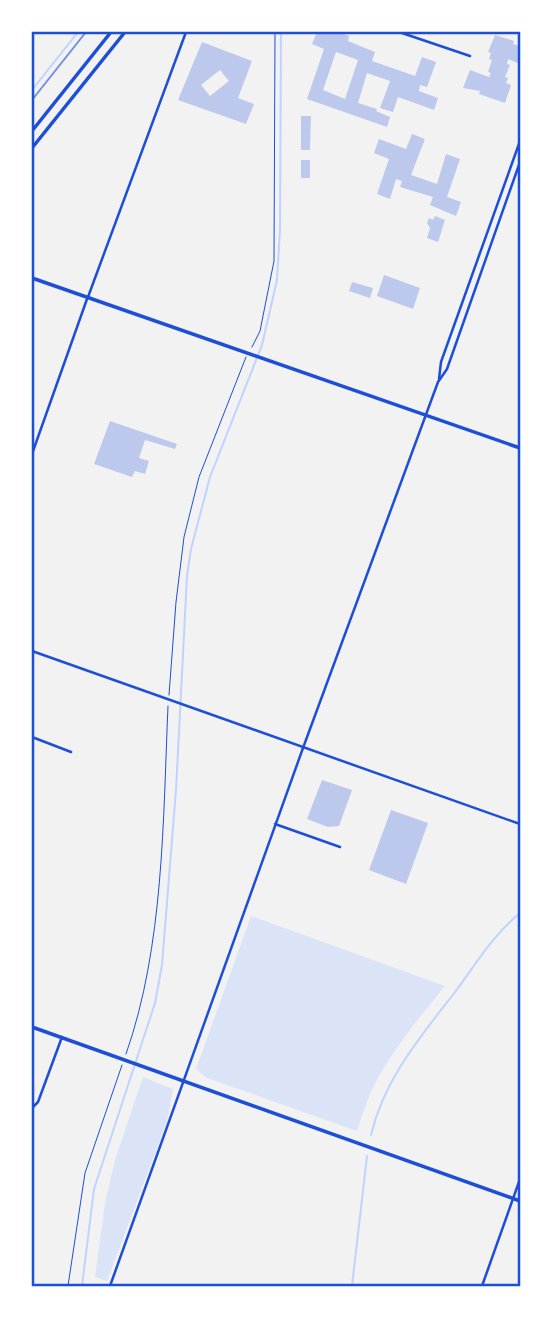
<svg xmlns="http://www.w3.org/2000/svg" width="552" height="1318" viewBox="0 0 552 1318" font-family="'Fira Sans Condensed',sans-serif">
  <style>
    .green { fill: #dbe4f7 }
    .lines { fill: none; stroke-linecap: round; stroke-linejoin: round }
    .stream { stroke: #bfd3fe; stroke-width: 2 }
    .building { fill: #bdc9ec; fill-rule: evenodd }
    .path { stroke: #1d4ed8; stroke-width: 1 }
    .minor { stroke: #1d4ed8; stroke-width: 2.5 }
    .tertiary { stroke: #1d4ed8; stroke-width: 2.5 }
    .secondary { stroke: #1d4ed8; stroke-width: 3.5 }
    .primary { stroke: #1d4ed8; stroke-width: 3.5 }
    .rail { stroke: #7290e2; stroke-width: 2 }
    .neatline { fill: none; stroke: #1d4ed8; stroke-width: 2.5 }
  </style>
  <rect width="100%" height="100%" fill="#f2f2f2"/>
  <g class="green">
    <path d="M251 916 445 986C418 1019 388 1055 370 1094 365 1106 361 1119 357 1131L207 1078 196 1069Z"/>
    <polygon points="143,1077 173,1089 167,1121 107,1281 95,1277 105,1203 115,1160"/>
  </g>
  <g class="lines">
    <g class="stream">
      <polyline points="32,90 78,32"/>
      <path d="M371 1135C384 1079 421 1036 455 992 476 964 493 935 520 913"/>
      <polyline points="82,1286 94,1189 155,1003 162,965 176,790 187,576 191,549 210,477 262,345 277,280 280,230 281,32"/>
      <polyline points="352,1286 367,1156"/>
    </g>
  </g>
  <g class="building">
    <path d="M317 32H338L349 36 348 41 375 52 372 61 415 76 422 57 436 62 427 87 420 85 419 91 438 98 434 110 398 97 393 112 380 108 390 81 367 73 358 103 377 109 376 111 390 117 387 127 307 99 324 49 312 44ZM336 52 358 60 345 99 323 90Z"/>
    <polygon points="495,35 514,41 513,44 520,46 520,64 508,59 507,64 510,65 505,77 508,78 506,83 511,85 505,103 479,94 480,91 463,88 470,70 489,77 491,73 488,72 492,60 489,59 491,53 488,52"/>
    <path d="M202 42 252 61 238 98 254 104 246 124 178 100ZM220 70 229 81 210 96 201 85Z"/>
    <polygon points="301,116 311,116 310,150 301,150"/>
    <polygon points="412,134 425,139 411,175 437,184 446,154 460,159 447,197 461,202 456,216 430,205 433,197 400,187 402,181 396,179 390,199 377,194 389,159 374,153 379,139 406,149"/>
    <rect x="301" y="160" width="9" height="18"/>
    <polygon points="435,216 445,220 438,242 427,238 430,228 427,223 429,218 433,220"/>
    <polygon points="384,275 420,288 413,309 377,296"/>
    <polygon points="352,282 373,288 370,298 349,291"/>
    <polygon points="110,421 177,444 175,449 145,440 139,458 149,461 145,474 135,471 132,477 94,464"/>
    <polygon points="322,780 352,790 339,826 328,827 307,819"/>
    <polygon points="391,810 428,823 406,884 369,870"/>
  </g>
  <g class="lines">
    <g class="path">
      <polyline points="252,347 260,331 274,261 275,32"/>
      <polyline points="169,695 176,602 184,537 199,477 246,357"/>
      <path d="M126 1054C164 946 163 820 168 706"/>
      <polyline points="68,1286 85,1173 122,1065"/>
    </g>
    <g class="minor">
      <polyline points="399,32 470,56"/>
      <polyline points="88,297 186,32"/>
      <polyline points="32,651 520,824"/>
      <polyline points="32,737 71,752"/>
      <polyline points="275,824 340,847"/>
      <polyline points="32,1108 38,1102 62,1037"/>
      <polyline points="110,1286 303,748"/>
    </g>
    <g class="tertiary">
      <polyline points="439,379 441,362 520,141"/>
      <polyline points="32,454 87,299"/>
      <polyline points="303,748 438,382 447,369 520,162"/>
      <polyline points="482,1286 520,1179"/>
    </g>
    <g class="secondary">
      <polyline points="32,278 520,448"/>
      <polyline points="32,1027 520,1201"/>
    </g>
    <g class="primary">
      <polyline points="32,131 111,32"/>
      <polyline points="32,148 125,32"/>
    </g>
    <polyline class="rail" points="32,100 86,32"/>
  </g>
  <rect width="552" height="1318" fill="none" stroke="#ffffff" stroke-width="66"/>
  <rect x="33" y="33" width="486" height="1252" class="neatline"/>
</svg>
